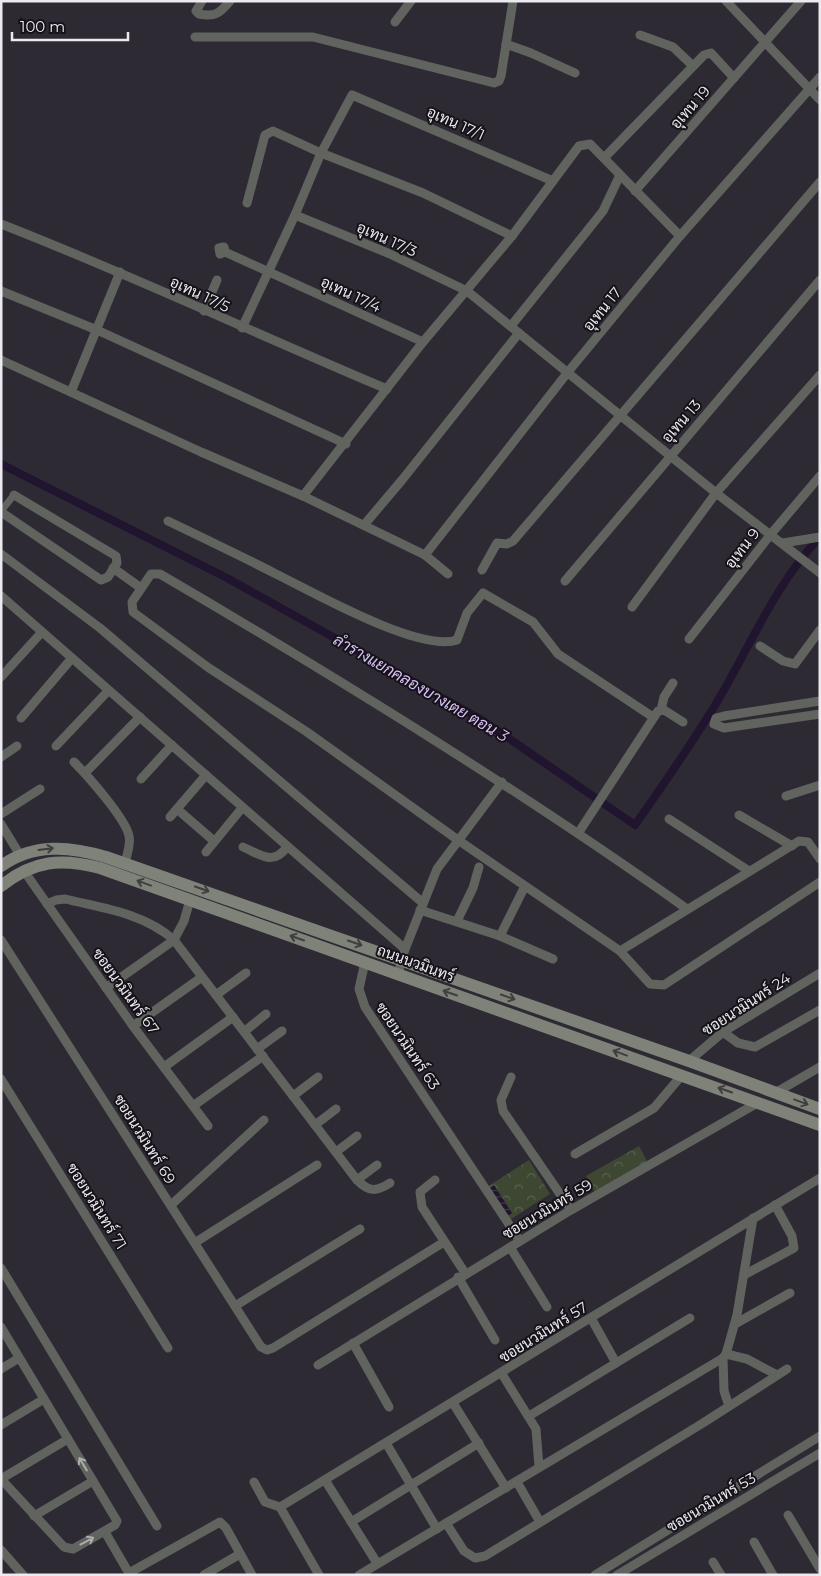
<svg xmlns="http://www.w3.org/2000/svg" width="821" height="1576" viewBox="0 0 821 1576" font-family="Montserrat,Sarabun,sans-serif">
  <style>
    .forest { fill: url(#forest-crowns) }
    .water { fill: url(#water-rules) }
    .lines { fill: none; stroke-linecap: round; stroke-linejoin: round }
    .canal { stroke: #21142e; stroke-width: 8 }
    .pedestrian { stroke: #60635e; stroke-width: 7 }
    .minor { stroke: #60635e; stroke-width: 9 }
    .secondary { stroke: #7e8279; stroke-width: 12 }
    .oneway { stroke: #3f3f3f }
    .oneway2 { stroke: #adadae }
    .labels { text-anchor: middle; dominant-baseline: central; stroke-width: 4; stroke-linejoin: round; paint-order: stroke }
    .street-label { font-size: 15px; fill: #ece9f0; stroke: #151318 }
    .water-label { font-size: 16px; font-style: italic; fill: #d8bff8; stroke: #151318 }
  </style>
  <defs>
    <pattern id="forest-crowns" width="20" height="18" patternUnits="userSpaceOnUse" patternTransform="scale(1.25)"><rect width="20" height="18" fill="#3d4732"/><path d="M2 6a3 3 0 1 1 6 0M12 15a3 3 0 1 1 6 0" fill="none" stroke="#596250"/></pattern>
    <pattern id="water-rules" width="6" height="5" patternUnits="userSpaceOnUse" patternTransform="scale(1.25)"><rect width="6" height="5" fill="#21142e"/><path d="M0 2.5h6" fill="none" stroke="#41364d"/></pattern>
  </defs>
  <rect width="100%" height="100%" fill="#2e2a34"/>
  <g class="forest">
    <polygon points="639,1146 648,1163 595,1193 586,1176"/>
    <polygon points="529,1160 550,1194 508,1221 487,1187"/>
  </g>
  <polygon class="water" points="494,1185 512,1213 508,1216 490,1188"/>
  <g class="lines">
    <path class="canal" d="M1 464 227 578 482 720 635 825C665 782 695 740 721 695 752 642 777 582 820 537"/>
    <polyline class="pedestrian" points="1,511 14,495"/>
    <g class="minor">
      <path d="M202 1 196 11 199 14C215 17 219 14 230 1"/>
      <polyline points="726,1 820,100"/>
      <polyline points="395,22 411,1"/>
      <polyline points="640,35 673,47 693,66"/>
      <polyline points="195,37 313,37 494,83 499,81 501,76 513,1"/>
      <polyline points="506,44 531,53 575,73"/>
      <polyline points="604,158 704,55 711,53 734,78"/>
      <polyline points="635,191 801,1"/>
      <polyline points="247,203 265,135 273,131 321,153 423,193 512,236"/>
      <polyline points="295,215 390,254 467,291 716,493 820,573"/>
      <path d="M1 224C132 275 258 335 387 389"/>
      <polyline points="225,252 224,247 219,248 220,254 225,252 423,342"/>
      <polyline points="1,291 97,330 346,444"/>
      <polyline points="204,311 217,280"/>
      <polyline points="511,326 603,211 620,175"/>
      <polyline points="242,328 295,215 321,153 352,95 553,181"/>
      <polyline points="1,360 201,452 303,496 425,555 448,574"/>
      <polyline points="71,392 120,272"/>
      <polyline points="303,496 423,342 512,236 579,146 590,144 680,236"/>
      <polyline points="1,512 101,580 108,577 117,563 116,556 14,495"/>
      <path d="M168 521C203 538 239 555 274 573 311 591 419 653 457 640L467 613 483 593 533 622 558 654 653 717"/>
      <polyline points="364,525 402,480 519,333"/>
      <polyline points="783,543 820,537"/>
      <polyline points="1,554 100,628 423,903"/>
      <polyline points="425,555 568,372 680,236 820,77"/>
      <polyline points="113,568 141,588"/>
      <polyline points="482,570 497,543 507,544 513,541 820,182"/>
      <polyline points="565,581 820,280"/>
      <polyline points="1,596 405,949"/>
      <polyline points="632,607 716,493 820,375"/>
      <polyline points="689,639 771,534 820,476"/>
      <polyline points="760,646 783,661 795,664 820,630"/>
      <polyline points="1,677 42,632"/>
      <polyline points="820,701 724,716 716,718 714,724 724,728 820,714"/>
      <polyline points="661,710 664,697 673,683"/>
      <polyline points="21,718 72,658"/>
      <polyline points="56,746 108,691"/>
      <polyline points="1,757 17,746"/>
      <path d="M74 762C87 775 126 819 129 836 131 844 127 854 125 863"/>
      <polyline points="85,773 140,717"/>
      <polyline points="141,779 172,745"/>
      <polyline points="786,796 820,785"/>
      <polyline points="177,809 214,841"/>
      <polyline points="1,814 40,789"/>
      <polyline points="739,815 792,846"/>
      <polyline points="170,817 206,775"/>
      <polyline points="669,819 749,871"/>
      <polyline points="1,824 20,855"/>
      <polyline points="579,832 658,711 664,710 683,722"/>
      <path d="M243 847C261 855 273 866 287 847"/>
      <polyline points="206,852 242,808"/>
      <polyline points="24,871 133,1026 208,1126"/>
      <path d="M47 904 56 900 65 899C102 908 144 913 174 940L357 1180C369 1192 376 1192 390 1183"/>
      <path d="M687 909C517 788 340 679 160 574H151L132 602 133 612 209 668 307 732 458 840 620 951 650 984 664 985 820 882"/>
      <polyline points="420,910 500,936 553,959"/>
      <polyline points="457,921 473,888 479,867"/>
      <polyline points="500,936 523,890"/>
      <polyline points="1,940 261,1347 267,1350 273,1348 444,1242"/>
      <polyline points="620,951 799,841 808,842 820,859"/>
      <polyline points="365,962 359,989 365,1007 520,1241"/>
      <polyline points="398,974 405,949 437,869 502,782"/>
      <polyline points="106,988 174,940 184,921 190,900"/>
      <polyline points="216,995 246,973"/>
      <polyline points="133,1026 202,977"/>
      <polyline points="245,1031 266,1014"/>
      <polyline points="723,1032 738,1043 755,1047 820,1010"/>
      <polyline points="257,1049 282,1031"/>
      <polyline points="689,1061 723,1032 820,973"/>
      <polyline points="164,1067 233,1017"/>
      <polyline points="511,1077 501,1100 503,1111 571,1210"/>
      <polyline points="1,1079 168,1348"/>
      <polyline points="775,1093 820,1067"/>
      <polyline points="293,1096 318,1077"/>
      <polyline points="193,1106 263,1056"/>
      <polyline points="315,1125 336,1109"/>
      <polyline points="336,1152 357,1136"/>
      <polyline points="575,1154 654,1108 682,1075"/>
      <polyline points="357,1180 377,1165"/>
      <polyline points="435,1180 420,1192 422,1207 465,1273"/>
      <polyline points="171,1205 264,1120"/>
      <polyline points="196,1242 317,1165"/>
      <polyline points="510,1247 547,1307"/>
      <polyline points="1,1268 157,1526"/>
      <polyline points="744,1275 794,1248 792,1236 775,1205"/>
      <polyline points="458,1277 495,1340"/>
      <polyline points="235,1306 360,1229"/>
      <polyline points="591,1318 616,1363"/>
      <polyline points="735,1324 790,1293"/>
      <polyline points="1,1327 117,1521 115,1525 73,1549 64,1547 1,1479"/>
      <polyline points="353,1343 389,1407"/>
      <polyline points="726,1354 747,1359 777,1375"/>
      <polyline points="318,1365 571,1210 759,1102"/>
      <polyline points="1,1369 19,1358"/>
      <polyline points="502,1374 536,1429 539,1467"/>
      <polyline points="453,1403 506,1488"/>
      <polyline points="729,1406 724,1391 723,1358 726,1354 737,1315 753,1218"/>
      <polyline points="529,1416 690,1318"/>
      <polyline points="1,1425 44,1399"/>
      <polyline points="386,1443 437,1529"/>
      <polyline points="1,1479 68,1439"/>
      <polyline points="325,1480 377,1563"/>
      <polyline points="254,1482 265,1502 280,1507 319,1575"/>
      <polyline points="517,1482 540,1522"/>
      <polyline points="280,1507 820,1178"/>
      <polyline points="788,1515 820,1569"/>
      <polyline points="34,1516 93,1481"/>
      <polyline points="351,1522 479,1443"/>
      <polyline points="446,1523 464,1551 475,1558 485,1556 703,1423 787,1369"/>
      <polyline points="105,1532 130,1575"/>
      <polyline points="754,1542 773,1575"/>
      <polyline points="1,1550 23,1575"/>
      <polyline points="713,1562 721,1575"/>
      <polyline points="129,1573 220,1522 226,1528 252,1575"/>
      <polyline points="204,1575 240,1554"/>
      <polyline points="359,1575 723,1358"/>
      <polyline points="595,1575 820,1436"/>
      <polyline points="617,1575 820,1453"/>
    </g>
    <g class="secondary">
      <path d="M1 866C34 843 69 846 106 857L689 1061 820 1109"/>
      <path d="M1 886C34 860 61 858 100 868L820 1125"/>
    </g>
  </g>
  <defs><path id="oneway-shaft" d="M-6 0H5M1.5-3L5.5 0L1.5 3" fill="none" stroke-width="1.6" stroke-linecap="round" stroke-linejoin="round" transform="scale(1.25)"/></defs>
  <g class="oneway">
    <use href="#oneway-shaft" transform="translate(46 849) rotate(-7)"/>
    <use href="#oneway-shaft" transform="translate(144 883) rotate(-160)"/>
    <use href="#oneway-shaft" transform="translate(202 889) rotate(19)"/>
    <use href="#oneway-shaft" transform="translate(297 938) rotate(-161)"/>
    <use href="#oneway-shaft" transform="translate(355 943) rotate(19)"/>
    <use href="#oneway-shaft" transform="translate(450 993) rotate(-161)"/>
    <use href="#oneway-shaft" transform="translate(508 997) rotate(19)"/>
    <use href="#oneway-shaft" transform="translate(620 1053) rotate(-160)"/>
    <use href="#oneway-shaft" transform="translate(725 1090) rotate(-161)"/>
    <use href="#oneway-shaft" transform="translate(801 1102) rotate(20)"/>
  </g>
  <g class="oneway2">
    <use href="#oneway-shaft" transform="translate(83 1464) rotate(-121)"/>
    <use href="#oneway-shaft" transform="translate(87 1541) rotate(-28)"/>
  </g>
  <g class="labels">
    <g class="street-label">
      <text transform="translate(690 107) rotate(-49)">อุเทน 19</text>
      <text transform="translate(456 123) rotate(24)">อุเทน 17/1</text>
      <text transform="translate(387 239) rotate(24)">อุเทน 17/3</text>
      <text transform="translate(200 294) rotate(25)">อุเทน 17/5</text>
      <text transform="translate(351 294) rotate(25)">อุเทน 17/4</text>
      <text transform="translate(602 309) rotate(-51)">อุเทน 17</text>
      <text transform="translate(681 421) rotate(-49)">อุเทน 13</text>
      <text transform="translate(742 548) rotate(-52)">อุเทน 9</text>
      <text transform="translate(416 963) rotate(20)">ถนนนวมินทร์</text>
      <text transform="translate(126 991) rotate(54)">ซอยนวมินทร์ 67</text>
      <text transform="translate(746 1004) rotate(-33)">ซอยนวมินทร์ 24</text>
      <text transform="translate(408 1046) rotate(56)">ซอยนวมินทร์ 63</text>
      <text transform="translate(145 1139) rotate(58)">ซอยนวมินทร์ 69</text>
      <text transform="translate(97 1206) rotate(58)">ซอยนวมินทร์ 71</text>
      <text transform="translate(547 1209) rotate(-31)">ซอยนวมินทร์ 59</text>
      <text transform="translate(543 1332) rotate(-32)">ซอยนวมินทร์ 57</text>
      <text transform="translate(711 1502) rotate(-31)">ซอยนวมินทร์ 53</text>
    </g>
    <g class="water-label">
      <text transform="translate(421 688) rotate(30)">ลำรางแยกคลองบางเตย ตอน 3</text>
    </g>
  </g>
  <rect width="821" height="1576" fill="none" stroke="#ece9f0" stroke-width="5"/>
  <path d="M12 32v8h116v-8" fill="none" stroke="#ece9f0" stroke-width="2.5"/>
  <text x="20" y="32" font-size="15" fill="#ece9f0" stroke="#151318" stroke-width="4" paint-order="stroke">100 m</text>
</svg>
